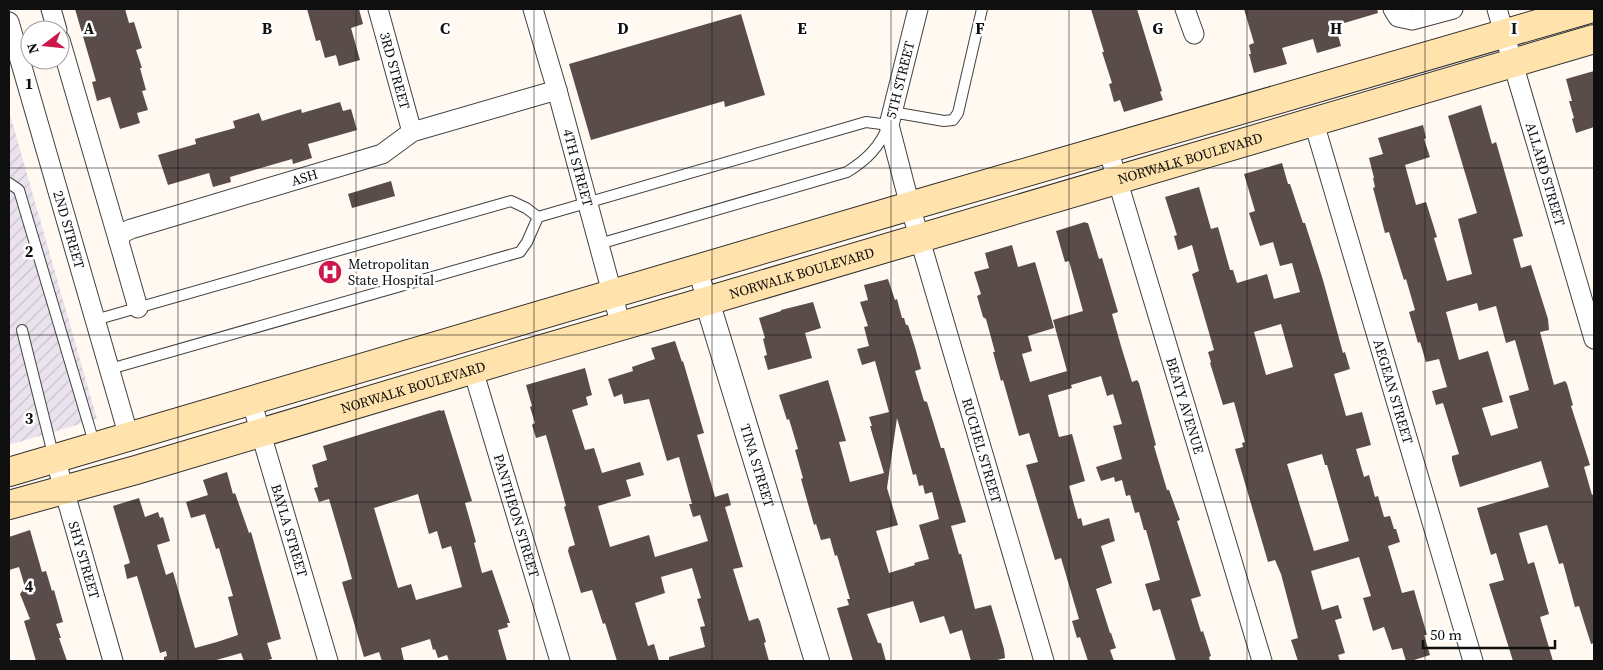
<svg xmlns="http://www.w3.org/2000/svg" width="1603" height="670" viewBox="0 0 1603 670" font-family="'Source Serif 4',serif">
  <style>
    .industrial { fill: url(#industrial-furrows) }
    .building { fill: #594c4a; fill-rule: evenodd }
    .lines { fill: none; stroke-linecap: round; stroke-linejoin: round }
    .service-casing { stroke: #424242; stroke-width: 12 }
    .minor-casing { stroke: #424242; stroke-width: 21 }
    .tertiary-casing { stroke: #424242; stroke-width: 26 }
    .secondary-casing { stroke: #313131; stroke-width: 30 }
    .service { stroke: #fff; stroke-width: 10 }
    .minor { stroke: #fff; stroke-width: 19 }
    .tertiary { stroke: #fff; stroke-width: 24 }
    .secondary { stroke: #ffe2ac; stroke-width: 28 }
    .grid { fill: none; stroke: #0f0f0f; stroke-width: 1; stroke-opacity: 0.55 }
    .labels { text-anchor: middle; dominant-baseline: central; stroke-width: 5; stroke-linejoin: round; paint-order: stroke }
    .street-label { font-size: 14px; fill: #0f0f0f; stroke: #fff }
    .poi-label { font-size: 14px; fill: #0f0f0f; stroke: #fff; text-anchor: start }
    .grid-label { font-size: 16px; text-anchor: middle; font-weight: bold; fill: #0f0f0f; stroke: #fff; stroke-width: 5; stroke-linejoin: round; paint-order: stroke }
  </style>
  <defs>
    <pattern id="industrial-furrows" width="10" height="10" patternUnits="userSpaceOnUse" patternTransform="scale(1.25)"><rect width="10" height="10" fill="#eae3ee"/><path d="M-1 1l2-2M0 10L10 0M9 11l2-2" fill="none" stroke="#c8c2cb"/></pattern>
  </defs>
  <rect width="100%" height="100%" fill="#fff9f1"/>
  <polygon class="industrial" points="9,111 97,419 9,445"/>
  <g class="building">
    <polygon points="75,9 125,9 129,23 134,22 142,48 136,50 142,68 140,68 146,90 142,91 148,110 137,113 140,123 120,129 110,97 97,101 92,82 96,81"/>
    <polygon points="307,9 359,9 363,24 351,28 360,60 339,66 336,55 325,58 320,40 316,41"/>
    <polygon points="1091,9 1137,9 1162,91 1160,92 1163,100 1124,112 1120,100 1114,102 1109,84 1112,83 1102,52 1104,52"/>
    <polygon points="1244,9 1377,9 1378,13 1341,24 1341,26 1336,28 1341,46 1317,53 1313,39 1282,48 1287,64 1254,73 1249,54 1251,54 1249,45 1254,43"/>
    <polygon points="741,14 765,95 725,107 724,101 591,140 569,64"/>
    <polygon points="1594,71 1594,127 1576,133 1572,119 1574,118 1569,101 1572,101 1566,79"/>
    <polygon points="340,102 343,111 351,109 357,130 308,144 312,158 293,164 292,159 230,177 231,182 213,187 209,173 168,185 158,155 196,144 195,139 235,128 233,121 259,113 262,121 301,109 302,113"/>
    <path d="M1481 105 1492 144 1496 142 1523 236 1513 239 1521 268 1531 265 1548 319 1549 330 1540 332 1554 385 1565 381 1567 384 1573 405 1571 406 1590 465 1584 467 1592 495 1594 494V643L1591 644 1579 606 1575 607 1563 563 1559 564 1547 525 1519 533 1528 564 1534 562 1549 614 1540 617 1553 661H1513L1489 584 1504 580 1496 553 1491 555 1477 508 1549 487 1541 461 1460 487 1452 460V456L1459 454 1443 403 1436 405 1432 391 1447 387 1439 359 1426 362 1420 342 1418 343 1409 312 1415 310 1406 279 1404 280 1389 232 1385 233 1373 188 1375 187 1373 178H1374L1369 158 1383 154 1378 138 1423 125 1426 138 1424 139 1430 157 1405 165 1416 205 1426 202 1437 237 1434 238 1447 281 1472 274 1458 219 1477 213 1448 116ZM1477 303 1479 311 1496 306 1506 343 1515 340 1529 390 1509 396 1518 428 1491 436 1482 408 1503 402 1488 351 1459 360 1446 312Z"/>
    <path d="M1282 163 1288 184H1290L1303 223H1305L1323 280 1343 353 1345 352 1350 369 1334 374 1346 416 1362 412 1371 445 1356 449 1364 477 1369 475 1375 497 1378 496 1384 517 1390 516 1394 529H1396L1400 542 1388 546 1402 593 1414 590 1427 635H1424L1430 655 1411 661H1406L1402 648 1392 650 1384 627 1373 631 1363 598 1371 596 1359 557 1311 571 1322 610 1338 605 1342 618 1335 620 1345 653 1338 655 1340 661H1298L1291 640 1298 638 1281 574 1275 560 1268 562 1235 449 1243 447 1242 443 1245 442 1234 402 1223 405 1210 363 1211 362 1208 352 1214 350 1192 274 1199 271 1192 245 1178 250 1174 236 1177 235 1165 197 1199 187 1211 229 1218 227 1230 270H1233L1237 283 1267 274 1274 299 1300 292 1292 263 1280 266 1273 242 1260 246 1249 213 1255 211 1244 174ZM1281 324 1293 367 1266 375 1254 332ZM1322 454 1325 465H1327L1349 541 1314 551 1287 464Z"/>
    <polygon points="391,181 395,196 352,208 348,194"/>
    <polygon points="1085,222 1086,223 1088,223 1099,259 1102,258 1118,312 1112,314 1121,346 1132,382 1137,380 1139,383 1156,445 1154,446 1167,490 1169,490 1180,520 1177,521 1201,596 1191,599 1201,632 1203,631 1211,656 1209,657 1210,661 1176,661 1160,609 1153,611 1145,584 1160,580 1146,530 1144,530 1139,512 1135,513 1130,495 1126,496 1122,480 1115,482 1114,477 1101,481 1096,467 1122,459 1113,426 1122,424 1113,394 1107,396 1101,376 1071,385 1072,388 1048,395 1059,437 1072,434 1085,481 1069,486 1078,519 1081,518 1083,526 1109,518 1115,541 1101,546 1112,583 1096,589 1110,633 1111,633 1116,648 1110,650 1114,661 1088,661 1080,637 1077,638 1072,621 1079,619 1061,558 1055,560 1026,465 1038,462 1029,433 1019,436 1003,380 1001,381 993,352 995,352 986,319 983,317 977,296 981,294 974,272 989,268 985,253 1012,245 1018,267 1035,262 1054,328 1028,336 1032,351 1022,354 1030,382 1067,371 1053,320 1083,311 1069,261 1065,262 1056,231"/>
    <path d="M888 279 895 300 897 299 902 318H904L906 325H908L915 347 921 369 915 371 924 401 927 402 941 448H944L966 522 951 526 959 554H961L975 609 991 605 1004 649 1005 658 993 661H971L962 630 950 634 944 616 920 623 913 601 867 614 878 643H881L886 661H853L837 608 849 605 847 599H850L837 555 835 556 830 538 821 540 816 524 814 525 801 479 803 478 795 450 798 449 789 419 787 420 779 395 828 380 846 441 839 442 850 482 884 473 870 426H872L869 417 889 412 875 361 862 365 857 349 869 346 864 327 868 326 860 302 868 300 864 285ZM897 418 913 475 916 474 919 486 923 485 925 494 932 492 939 519 919 525 929 559 914 563 915 565 889 573 876 531 898 525 887 488Z"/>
    <polygon points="813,302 821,328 805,333 812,358 768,370 764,356 767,355 763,339 765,338 759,318 781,311 781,310"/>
    <polygon points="675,341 682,362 683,361 704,433 697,435 715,497 728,493 731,505 725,507 743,567 733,569 749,621 758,618 760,621 766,642 764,643 769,661 669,661 669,657 705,647 700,627 705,626 697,599 701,598 692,568 661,577 665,593 635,603 648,646 654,644 659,661 617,661 605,623 603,624 592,590 581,593 568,551 569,547 575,545 564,507 566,506 546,435 536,438 532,425 535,423 530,407 532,406 526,385 585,368 592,395 586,397 588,405 572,410 585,450 594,448 602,473 640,462 644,475 626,480 631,496 598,506 610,547 649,535 655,557 708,541 700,515 693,517 689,504 692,504 679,457 667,461 649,399 624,404 622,394 614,397 608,379 633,371 632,367 655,359 651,348"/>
    <path d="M440 410 441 411 444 410 472 501 465 503 476 542 474 543 482 573 492 570 493 573 510 623H507L508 627 498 630 507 661H449L447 655 438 658 435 649 433 650 430 639 401 648 404 661H382L379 652 364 657 342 582 352 579 346 557 329 499 319 502 314 488 318 487 312 465 327 460 323 446ZM418 494 429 534 437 531 442 549 451 546 462 587 416 600 411 584 398 588 374 508Z"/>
    <polygon points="227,472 233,494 235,493 249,533 251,532 281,639 267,643 272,659 264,661 244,661 241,653 213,661 164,661 164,657 167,656 166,651 160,653 137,576 127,579 124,565 130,563 113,506 139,498 145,517 158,512 160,518 163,517 170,541 157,545 166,575 173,572 195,648 217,642 238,635 228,597 233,596 219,548 216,549 205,514 191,518 186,502 208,495 203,480"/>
    <polygon points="30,530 42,572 46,571 52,591 54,590 63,622 56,624 61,638 59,638 67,661 36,661 24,621 30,619 20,594 25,587 19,567 9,570 9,537"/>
  </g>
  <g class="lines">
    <g class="service-casing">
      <g id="service">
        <polyline points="892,112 944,121 953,120 958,113 982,9"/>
        <polyline points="9,183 19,190 95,446"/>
        <path d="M538 217 866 122 889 125C879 147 868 159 847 172L599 244"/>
        <polyline points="95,320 511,201 526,208 538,217"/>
        <polyline points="22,330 54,458"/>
        <polyline points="110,369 520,252 527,242 538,217"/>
      </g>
    </g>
    <g class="minor-casing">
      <g id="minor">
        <polyline points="51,9 57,30"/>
        <path id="s1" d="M378 9 412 132"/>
        <path id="s2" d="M533 9 557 90 621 326"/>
        <path id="s3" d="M918 9 889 125 910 206 1044 661"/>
        <polyline points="1185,9 1194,34"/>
        <polyline points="1393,9 1398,17 1412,20 1453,9"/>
        <path id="s4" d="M1497 9 1594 339"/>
        <path id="s5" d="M9 22 129 437"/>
        <polyline points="60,40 119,242"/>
        <path id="s6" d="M1314 123 1473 661"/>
        <path id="s7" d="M1108 149 1262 661"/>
        <polyline points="698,270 707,301"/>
        <path id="s8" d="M138 308 119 242 122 233 131 229 382 154 412 132 557 90"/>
        <path id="s9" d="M473 370 560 661"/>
        <path id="s10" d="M251 400 328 661"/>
        <path id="s11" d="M55 458 113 661"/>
      </g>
    </g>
    <g class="tertiary-casing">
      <g id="tertiary">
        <path id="s12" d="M707 301 817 661"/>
      </g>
    </g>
    <g class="secondary-casing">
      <g id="secondary">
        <polyline points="9,472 910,206 1589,9"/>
        <path id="s13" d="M9 505 136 470 511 358 707 301 1594 39"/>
      </g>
    </g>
    <use href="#service" class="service"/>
    <use href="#minor" class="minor"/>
    <use href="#tertiary" class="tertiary"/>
    <use href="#secondary" class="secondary"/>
  </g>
  <path class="grid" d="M178 9V661M356 9V661M534 9V661M712 9V661M891 9V661M1069 9V661M1247 9V661M1425 9V661M9 168H1594M9 335H1594M9 502H1594"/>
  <defs>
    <g id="hospital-disc" transform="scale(1.25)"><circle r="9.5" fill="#ce184c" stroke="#fff"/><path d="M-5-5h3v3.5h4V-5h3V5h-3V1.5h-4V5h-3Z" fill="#fff"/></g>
  </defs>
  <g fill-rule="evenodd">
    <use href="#hospital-disc" x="330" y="272"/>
  </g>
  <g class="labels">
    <g class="street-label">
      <text stroke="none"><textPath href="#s1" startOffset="64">3RD STREET</textPath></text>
      <text transform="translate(900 80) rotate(-76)">5TH STREET</text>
      <text stroke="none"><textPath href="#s13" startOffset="1231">NORWALK BOULEVARD</textPath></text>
      <text stroke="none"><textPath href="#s2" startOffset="165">4TH STREET</textPath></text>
      <text stroke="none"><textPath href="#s4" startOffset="172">ALLARD STREET</textPath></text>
      <text stroke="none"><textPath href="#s8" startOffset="269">ASH</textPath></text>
      <text stroke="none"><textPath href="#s5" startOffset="216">2ND STREET</textPath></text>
      <text stroke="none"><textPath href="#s13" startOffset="826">NORWALK BOULEVARD</textPath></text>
      <text stroke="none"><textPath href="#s13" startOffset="421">NORWALK BOULEVARD</textPath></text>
      <text stroke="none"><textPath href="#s6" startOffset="280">AEGEAN STREET</textPath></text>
      <text stroke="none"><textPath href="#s7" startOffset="268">BEATY AVENUE</textPath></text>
      <text stroke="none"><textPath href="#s3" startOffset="458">RUCHEL STREET</textPath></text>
      <text stroke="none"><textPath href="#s12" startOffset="172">TINA STREET</textPath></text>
      <text stroke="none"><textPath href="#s9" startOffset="152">PANTHEON STREET</textPath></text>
      <text stroke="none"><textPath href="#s10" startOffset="136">BAYLA STREET</textPath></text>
      <text stroke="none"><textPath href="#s11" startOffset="106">SHY STREET</textPath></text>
    </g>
    <g class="poi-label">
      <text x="348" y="264">Metropolitan<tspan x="348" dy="16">State Hospital</tspan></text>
    </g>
  </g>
  <g class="grid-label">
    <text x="89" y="34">A</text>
    <text x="267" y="34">B</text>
    <text x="445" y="34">C</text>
    <text x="623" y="34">D</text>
    <text x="802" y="34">E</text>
    <text x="980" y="34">F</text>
    <text x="1158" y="34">G</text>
    <text x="1336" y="34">H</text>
    <text x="1514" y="34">I</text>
    <text x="29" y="89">1</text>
    <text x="29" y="257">2</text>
    <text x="29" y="424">3</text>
    <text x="29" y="592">4</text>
  </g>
  <rect width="1603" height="670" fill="none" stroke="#0f0f0f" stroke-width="20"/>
  <g transform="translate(45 45) rotate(254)"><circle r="24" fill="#ffffff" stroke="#9f9f9f"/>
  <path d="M0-4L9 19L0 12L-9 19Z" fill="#ce184c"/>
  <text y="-8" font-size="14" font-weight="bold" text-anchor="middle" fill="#0f0f0f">N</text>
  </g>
  <path d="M1423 640v8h132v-8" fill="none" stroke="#0f0f0f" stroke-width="2.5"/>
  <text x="1430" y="640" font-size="15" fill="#0f0f0f" stroke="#ffffff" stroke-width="4" paint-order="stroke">50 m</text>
</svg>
